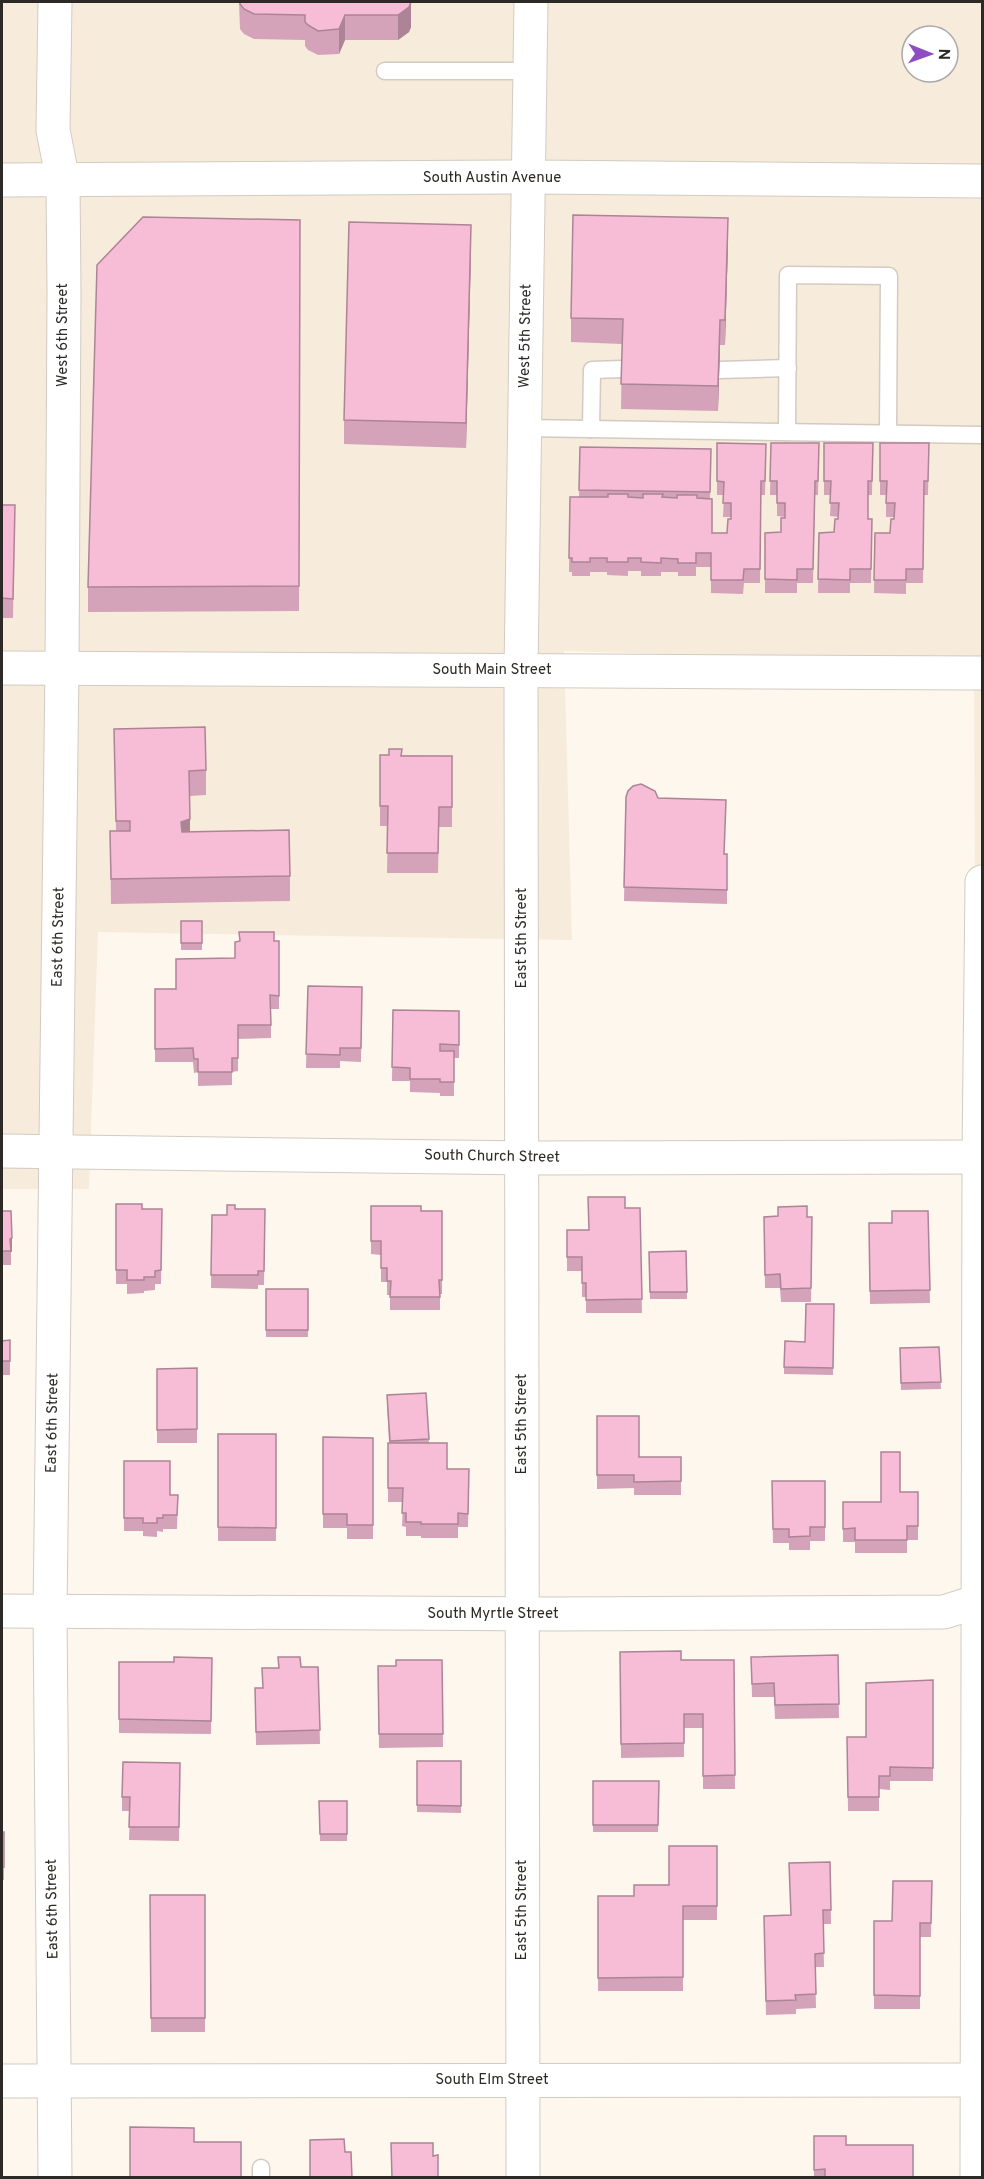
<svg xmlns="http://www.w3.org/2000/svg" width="984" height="2179" viewBox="0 0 984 2179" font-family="Overpass,sans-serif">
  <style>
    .built { fill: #f7ebdc; fill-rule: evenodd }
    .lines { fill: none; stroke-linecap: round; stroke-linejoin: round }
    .lane-casing { stroke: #d2cbc2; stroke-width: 19 }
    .street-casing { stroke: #d2cbc2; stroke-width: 35 }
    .secondary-casing { stroke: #d2cbc2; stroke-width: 35 }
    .lane { stroke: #fff; stroke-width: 16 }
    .street { stroke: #fff; stroke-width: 33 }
    .secondary { stroke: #fff; stroke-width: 33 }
    .wall { fill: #d4a3b9 }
    .shaded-wall { fill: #ad8496 }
    .building { fill: #f7bdd7; stroke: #ad8496; stroke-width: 1.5 }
    .labels { text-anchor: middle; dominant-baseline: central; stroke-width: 4.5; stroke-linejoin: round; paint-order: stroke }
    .street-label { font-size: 15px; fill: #2c2926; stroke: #fff }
  </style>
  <rect width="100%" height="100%" fill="#fef7ee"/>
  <path class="built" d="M2 2H982V901H975L974 663 564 651 572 940 98 932 89 1189H2ZM912 36H948V72H912Z"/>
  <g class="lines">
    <g class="lane-casing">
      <g id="lane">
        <polyline points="385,71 530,71"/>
        <polyline points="719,370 788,368"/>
        <polyline points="525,428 982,435"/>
        <polyline points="591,429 592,370 622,369"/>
        <polyline points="787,432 788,275 889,276 888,433"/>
        <polyline points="261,2168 261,2178"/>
      </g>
    </g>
    <g class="street-casing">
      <g id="street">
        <polyline points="55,2 53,130 63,181 64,292 62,669 50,1611 55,2178"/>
        <polyline points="2,668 982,673"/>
        <polyline points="2,1151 522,1158 982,1157"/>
        <polyline points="2,1611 552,1614 944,1612 982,1600"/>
        <polyline points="2,2081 982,2080"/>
        <polyline points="523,2178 521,670 531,2"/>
        <polyline points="977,2178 979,1157 982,882"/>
      </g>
    </g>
    <g class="secondary-casing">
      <polyline id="secondary" points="2,180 529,177 982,181"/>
    </g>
    <use href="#lane" class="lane"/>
    <use href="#street" class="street"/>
    <use href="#secondary" class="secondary"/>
  </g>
  <g class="wall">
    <polygon points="239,2 411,2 411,27 409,32 398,40 345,40 339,54 318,55 308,50 305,46 305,40 254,39 244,34 240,29"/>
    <polygon points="300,220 299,611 88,612 88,587"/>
    <polygon points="728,243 725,345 720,345 718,411 621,409 622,344 571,342 571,318"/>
    <polygon points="471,250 466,448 344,444 344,420"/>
    <polygon points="717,443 766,444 765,495 761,495 760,583 744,583 743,594 711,593 711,567 696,567 696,576 678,576 678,572 661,572 661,576 641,576 641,571 628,571 628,576 607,575 607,572 590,572 590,576 572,576 572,572 569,572 570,497 579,497 580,447 711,449 710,499 712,533 727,533 731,517 723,517 724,495 717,495"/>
    <polygon points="771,443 819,443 818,495 815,495 813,583 797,583 797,593 765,593 765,533 781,532 785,518 785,517 777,516 777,495 770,495"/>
    <polygon points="824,443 873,443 872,495 868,495 868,519 872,519 871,583 850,583 850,593 818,593 819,533 834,532 838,519 839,517 830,516 831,495 824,495"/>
    <polygon points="880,443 929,443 928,495 924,495 923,583 906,583 906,594 874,593 875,533 890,533 894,519 894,517 886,517 886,495 880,495"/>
    <polygon points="2,505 15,505 13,618 2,618"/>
    <polygon points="114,729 206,770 206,795 190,796 190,832 290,876 290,901 111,904 110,831 116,831"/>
    <polygon points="380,755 452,756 452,827 439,827 438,873 387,873 388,826 380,826"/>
    <polygon points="626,797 658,798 724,854 727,854 727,904 624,901"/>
    <rect x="181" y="921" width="21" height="29"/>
    <polygon points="274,941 279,941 279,1009 271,1009 271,1038 238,1039 238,1071 232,1072 232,1085 198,1086 198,1072 194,1073 193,1062 155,1062 155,989 176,989 235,958"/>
    <polygon points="308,986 362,987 361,1062 340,1061 340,1068 306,1068"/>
    <polygon points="393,1010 459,1011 459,1058 454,1058 454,1096 440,1096 440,1093 410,1092 410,1081 392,1081"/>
    <polygon points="116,1204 142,1209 162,1209 161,1284 155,1284 155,1290 144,1291 144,1293 127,1294 127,1284 116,1284"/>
    <polygon points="371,1206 421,1211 442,1211 442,1294 440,1294 440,1310 390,1310 390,1295 387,1295 387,1282 381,1282 381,1255 371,1254"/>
    <polygon points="625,1208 640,1208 642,1313 586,1313 586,1297 582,1297 582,1271 567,1271 567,1230 588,1230"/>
    <polygon points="265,1209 264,1285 258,1285 258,1289 211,1288 212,1215 227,1215"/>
    <polygon points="2,1211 12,1252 11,1252 11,1265 2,1265"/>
    <polygon points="928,1211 930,1303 870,1304 869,1223 892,1223"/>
    <polygon points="764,1217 812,1217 811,1302 781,1302 780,1288 765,1288"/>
    <polygon points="686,1251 687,1299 650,1299 649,1252"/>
    <rect x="266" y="1289" width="42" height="48"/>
    <polygon points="834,1304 833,1375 784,1374 784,1367"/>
    <polygon points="10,1340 10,1375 2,1375 2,1341"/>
    <polygon points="939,1347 941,1389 901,1390 900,1348"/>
    <polygon points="197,1368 197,1443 157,1443 157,1369"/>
    <polygon points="426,1393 429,1443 447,1469 469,1469 468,1527 458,1527 458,1538 421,1538 421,1536 406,1536 406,1527 402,1526 403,1502 388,1502 388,1443 389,1443 387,1402"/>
    <polygon points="597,1416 639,1457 681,1457 681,1495 634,1495 634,1488 597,1489"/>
    <rect x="218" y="1434" width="58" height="107"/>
    <polygon points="323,1437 373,1438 373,1539 347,1539 347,1528 323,1528"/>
    <polygon points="124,1461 170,1495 178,1495 177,1529 163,1529 163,1532 157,1531 157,1537 143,1536 143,1531 124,1531"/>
    <polygon points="772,1481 825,1481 825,1541 810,1541 810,1550 789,1550 789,1543 773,1543"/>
    <polygon points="900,1492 918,1492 918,1540 907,1540 907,1553 855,1553 855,1542 843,1542 843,1502 881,1502"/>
    <polygon points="620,1652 681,1660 734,1660 735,1789 703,1789 703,1728 684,1728 684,1757 621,1758"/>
    <polygon points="838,1655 839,1718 775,1719 774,1697 752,1697 751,1657"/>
    <polygon points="212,1658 211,1734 119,1733 119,1662 174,1662"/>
    <polygon points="442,1660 443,1747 379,1748 378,1666 396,1666"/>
    <polygon points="301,1667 318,1667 320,1744 256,1745 255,1688 263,1688"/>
    <polygon points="933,1680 933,1781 890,1781 890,1790 879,1789 879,1811 848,1811 847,1737 866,1737"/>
    <polygon points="417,1761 461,1761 461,1813 417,1812"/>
    <polygon points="180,1763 179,1841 129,1840 130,1811 122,1811 122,1797"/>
    <polygon points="593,1781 659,1781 658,1832 593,1832"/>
    <polygon points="319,1801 347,1801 347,1841 320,1841"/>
    <rect x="2" y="1832" width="2" height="48"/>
    <polygon points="717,1846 717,1920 683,1920 683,1991 598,1991 598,1896 634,1896 669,1885"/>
    <polygon points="830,1862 831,1924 823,1924 824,1967 815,1967 816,2008 796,2009 796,2014 766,2015 764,1916 790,1915"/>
    <polygon points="932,1881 931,1937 920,1937 920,2009 874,2009 874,1921 892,1921"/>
    <polygon points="150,1895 205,1895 205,2032 151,2032"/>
    <polygon points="814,2136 846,2145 913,2178 814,2178"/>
  </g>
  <g class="shaded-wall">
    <polygon points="411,2 411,27 409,32 398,40 398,15"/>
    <polygon points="345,15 345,40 339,54 339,29"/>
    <polygon points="728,218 728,243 725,345 725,320"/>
    <polygon points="471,225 471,250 466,448 466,423"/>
    <polygon points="720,320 720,345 718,411 718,386"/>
    <polygon points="190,819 190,844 181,847 181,822"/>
    <polygon points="12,1238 12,1252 10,1252 10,1239"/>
  </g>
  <g class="building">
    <polygon points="240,2 411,2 409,7 398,15 345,15 339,29 318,31 308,25 305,22 305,15 254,14 244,9 240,4"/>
    <polygon points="573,215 728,218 725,320 720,320 718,386 621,384 623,319 571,318"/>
    <polygon points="143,217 300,220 299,586 88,587 97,265"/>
    <polygon points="349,222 471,225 466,423 344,420"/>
    <polygon points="717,443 766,444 765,481 761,481 760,569 744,569 743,580 711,580 711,553 696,553 696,563 678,563 678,559 661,558 661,563 641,562 641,558 628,558 628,562 607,562 607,558 590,558 590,562 572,562 572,558 569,558 570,497 608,497 608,494 628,494 628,497 643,498 643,494 663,494 662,497 677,498 677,495 697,495 697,498 712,499 712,533 727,533 728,519 731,519 731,503 723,503 724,482 717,481"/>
    <polygon points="771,443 819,443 818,481 815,481 813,569 797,569 797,580 765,579 765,533 781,532 781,518 785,518 785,503 777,503 777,481 770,481"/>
    <polygon points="824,443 873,443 872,481 868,481 868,519 872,519 871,569 850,569 850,580 818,579 819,533 834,532 835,519 838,519 839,503 830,503 831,481 824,481"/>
    <polygon points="880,443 929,443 928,481 924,481 923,569 906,569 906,580 874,580 875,533 890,533 891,519 894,519 895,503 886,503 887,481 880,481"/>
    <polygon points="580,447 711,449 710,492 579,490"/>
    <polygon points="2,505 15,505 13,599 2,598"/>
    <polygon points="205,727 206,770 189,771 190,819 181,822 182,832 289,830 290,876 111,879 110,831 130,831 130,821 116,821 114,729"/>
    <polygon points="389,749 402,749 401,756 452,756 452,807 439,807 438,853 387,853 388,806 380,806 380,755 389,755"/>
    <polygon points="641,784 655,791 658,798 726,800 724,854 727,854 727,890 624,887 626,797 628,791 633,786"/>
    <rect x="181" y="921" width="21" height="22"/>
    <polygon points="239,932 274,932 274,941 279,941 279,996 270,995 271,1025 238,1025 238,1058 232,1058 232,1072 198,1072 198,1059 194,1059 193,1048 155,1049 155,989 176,989 176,959 235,958 235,942 240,941"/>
    <polygon points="308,986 362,987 361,1048 340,1048 340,1055 306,1054"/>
    <polygon points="393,1010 459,1011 459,1045 440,1044 440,1051 454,1051 454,1082 440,1082 440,1079 410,1079 410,1068 392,1067"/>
    <polygon points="588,1197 625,1197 625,1208 640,1208 642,1299 586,1300 586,1283 582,1283 582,1257 567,1257 567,1230 589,1230"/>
    <polygon points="116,1204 142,1204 142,1209 162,1209 161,1270 155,1271 155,1277 144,1277 144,1280 127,1280 127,1270 116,1270"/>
    <polygon points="227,1205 235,1205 235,1209 265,1209 264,1271 258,1271 258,1275 211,1275 212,1215 227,1215"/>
    <polygon points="371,1206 421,1206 421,1211 442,1211 442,1280 439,1280 440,1297 390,1297 391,1281 387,1281 387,1268 381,1268 381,1241 371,1241"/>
    <polygon points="807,1206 807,1217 812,1217 811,1288 781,1289 780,1274 765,1275 764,1217 778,1216 778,1207"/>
    <polygon points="2,1211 11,1211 12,1238 10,1239 11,1251 2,1251"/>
    <polygon points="892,1211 928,1211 930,1290 870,1291 869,1223 892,1223"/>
    <polygon points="686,1251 687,1292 650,1292 649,1252"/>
    <rect x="266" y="1289" width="42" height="41"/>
    <polygon points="806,1304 834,1304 833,1368 784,1367 785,1341 805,1342"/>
    <polygon points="10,1340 10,1361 2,1361 2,1341"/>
    <polygon points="939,1347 941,1382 901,1383 900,1348"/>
    <polygon points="197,1368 197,1429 157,1430 157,1369"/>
    <polygon points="426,1393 429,1439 390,1441 387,1395"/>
    <polygon points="597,1416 639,1416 639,1457 681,1457 681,1481 634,1482 634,1475 597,1475"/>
    <polygon points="218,1434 276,1434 276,1528 218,1527"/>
    <polygon points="323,1437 373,1438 373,1525 347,1525 347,1514 323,1514"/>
    <polygon points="388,1443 447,1443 447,1469 469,1469 468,1514 458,1513 458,1524 421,1524 421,1522 406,1522 406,1513 402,1513 403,1488 388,1488"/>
    <polygon points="881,1452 900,1452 900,1492 918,1492 918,1526 907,1526 907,1540 855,1540 855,1528 843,1529 843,1502 881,1502"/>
    <polygon points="124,1461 170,1461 170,1495 178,1495 177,1515 163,1515 163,1518 157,1518 157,1523 143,1523 143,1518 124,1518"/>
    <polygon points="772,1481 825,1481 825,1527 810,1527 810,1536 789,1537 789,1529 773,1529"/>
    <polygon points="681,1651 681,1660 734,1660 735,1775 703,1776 703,1714 684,1714 684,1743 621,1744 620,1652"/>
    <polygon points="838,1655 839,1704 775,1705 774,1683 752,1684 751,1657"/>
    <polygon points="174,1657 212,1658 211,1721 119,1719 119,1662 174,1662"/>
    <polygon points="278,1657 300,1657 301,1667 318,1667 320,1730 256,1732 255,1688 263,1688 262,1668 279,1668"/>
    <polygon points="396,1660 442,1660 443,1734 379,1734 378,1666 396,1666"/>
    <polygon points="933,1680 933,1768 890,1767 890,1776 879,1776 879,1797 848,1797 847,1737 866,1737 866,1683"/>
    <polygon points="417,1761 461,1761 461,1806 417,1805"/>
    <polygon points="123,1762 180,1763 179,1827 129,1827 130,1797 122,1797"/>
    <polygon points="593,1781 659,1781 658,1825 593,1825"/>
    <polygon points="319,1801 347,1801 347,1834 320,1834"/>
    <rect x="2" y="1832" width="2" height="35"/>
    <polygon points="669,1846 717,1846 717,1906 683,1906 683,1977 598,1978 598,1896 634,1896 634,1885 669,1885"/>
    <polygon points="830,1862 831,1910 823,1910 824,1953 815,1954 816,1994 795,1995 796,2000 766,2001 764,1916 791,1915 789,1863"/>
    <polygon points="893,1881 932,1881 931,1923 920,1923 920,1996 874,1995 874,1921 892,1921"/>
    <polygon points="150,1895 205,1895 205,2018 151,2018"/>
    <polygon points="130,2127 194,2128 194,2142 241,2142 241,2178 130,2178"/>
    <polygon points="814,2136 846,2136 846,2145 913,2145 913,2178 825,2178 825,2169 814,2170"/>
    <polygon points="344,2139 345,2152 351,2152 352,2178 310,2178 310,2140"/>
    <polygon points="391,2143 433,2143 433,2156 438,2155 438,2178 392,2178"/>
  </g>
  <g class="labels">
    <g class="street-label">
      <text x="492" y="178">South Austin Avenue</text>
      <text transform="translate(63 335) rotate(-90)">West 6th Street</text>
      <text transform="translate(526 336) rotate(-89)">West 5th Street</text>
      <text x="492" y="670">South Main Street</text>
      <text transform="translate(59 937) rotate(-89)">East 6th Street</text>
      <text transform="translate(522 938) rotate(-90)">East 5th Street</text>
      <text transform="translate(492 1157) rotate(1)">South Church Street</text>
      <text transform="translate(53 1423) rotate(-89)">East 6th Street</text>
      <text transform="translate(522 1424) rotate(-90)">East 5th Street</text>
      <text x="493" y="1614">South Myrtle Street</text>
      <text transform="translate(53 1909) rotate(-91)">East 6th Street</text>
      <text transform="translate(522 1910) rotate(-90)">East 5th Street</text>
      <text x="492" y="2080">South Elm Street</text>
    </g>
  </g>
  <rect width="984" height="2179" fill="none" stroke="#2c2926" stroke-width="6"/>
  <g transform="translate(930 54) rotate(91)"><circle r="28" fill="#ffffff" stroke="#aba9a8" stroke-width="1.5"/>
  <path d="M0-4.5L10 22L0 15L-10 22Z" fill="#8d4ec4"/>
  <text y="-9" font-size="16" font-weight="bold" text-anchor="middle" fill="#2c2926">N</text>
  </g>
</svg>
